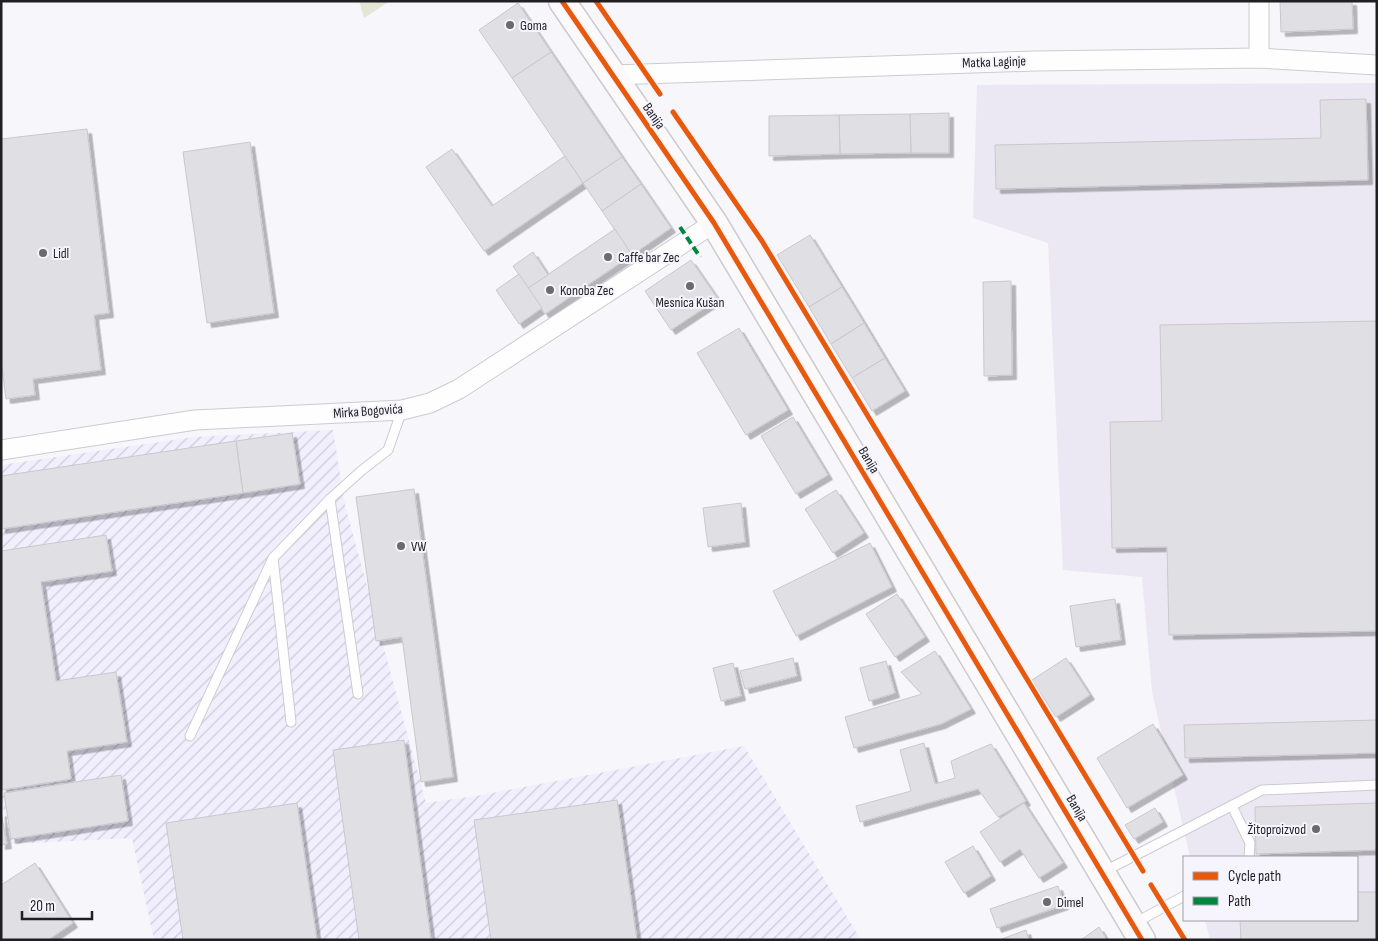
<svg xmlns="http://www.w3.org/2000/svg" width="1378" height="941" viewBox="0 0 1378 941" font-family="'Sofia Sans Condensed',sans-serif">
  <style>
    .built { fill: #ebe8f3 }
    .industrial { fill: url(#industrial-furrows) }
    .green { fill: #e4e6d4 }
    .building { fill: #e0dfe4; stroke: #c9c8cd; filter: url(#shadow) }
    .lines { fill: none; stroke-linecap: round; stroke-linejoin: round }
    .service-casing { stroke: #cccbd0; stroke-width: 11 }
    .minor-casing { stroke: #cccbd0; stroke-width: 21 }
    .secondary-casing { stroke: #cccbd0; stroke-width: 29 }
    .service { stroke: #fefefe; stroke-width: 9 }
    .minor { stroke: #fefefe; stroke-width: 19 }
    .secondary { stroke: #fbf9fa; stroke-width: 26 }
    .quiet { stroke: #00873e; stroke-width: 4; stroke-dasharray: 8 4; stroke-linecap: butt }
    .cycleway-casing { stroke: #f6f4fd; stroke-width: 8 }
    .cycleway { stroke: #e8590c; stroke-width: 5 }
    .poi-dot { fill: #6b6a6f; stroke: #f6f4fd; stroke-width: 2 }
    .labels { text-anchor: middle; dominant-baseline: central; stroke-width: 4; stroke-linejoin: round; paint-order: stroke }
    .poi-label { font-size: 14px; fill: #201f24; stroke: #f6f4fd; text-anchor: start }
    .street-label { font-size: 14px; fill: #201f24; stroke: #f6f4fd }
  </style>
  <defs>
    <pattern id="industrial-furrows" width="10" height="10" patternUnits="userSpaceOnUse" patternTransform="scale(1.25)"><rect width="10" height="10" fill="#f1eefd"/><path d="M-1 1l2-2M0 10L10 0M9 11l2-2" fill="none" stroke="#ceccd9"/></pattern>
    <filter id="shadow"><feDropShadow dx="4.5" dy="4.5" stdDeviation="0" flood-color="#0004"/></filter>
  </defs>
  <rect width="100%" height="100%" fill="#f7f6fb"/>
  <polygon class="built" points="1377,83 1377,940 1210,940 1205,920 1357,920 1357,857 1190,857 1152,692 1142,577 1063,570 1048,243 973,218 977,85"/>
  <polygon class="industrial" points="333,430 345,505 426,803 476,796 744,746 861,940 154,940 132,838 11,844 1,796 1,465 194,437"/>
  <polygon class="green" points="359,1 390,1 364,18"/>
  <g class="building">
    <polygon points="1280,1 1352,1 1353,29 1281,32"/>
    <polygon points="518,3 551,52 512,78 479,30"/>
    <polygon points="551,52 622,157 583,183 512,78"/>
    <polygon points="1366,99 1368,180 996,189 995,145 1321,138 1320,100"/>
    <polygon points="949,113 949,153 911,153 910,114"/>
    <polygon points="910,114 911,153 840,154 839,115"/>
    <polygon points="839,115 840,154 769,156 769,116"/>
    <polygon points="87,129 109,313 94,315 101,370 33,379 35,395 6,399 1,360 1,139"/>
    <polygon points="250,142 274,313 207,323 183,152"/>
    <polygon points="452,149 492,206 565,156 583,183 484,251 426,167"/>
    <polygon points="622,157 641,184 602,211 583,183"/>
    <polygon points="641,184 671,228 632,255 602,211"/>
    <polygon points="615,229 632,255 545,314 528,288"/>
    <polygon points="810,235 842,287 809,307 777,255"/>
    <polygon points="533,252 548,275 528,288 513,266"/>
    <polygon points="691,260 718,299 671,330 645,291"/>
    <polygon points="519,274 542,308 519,324 496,290"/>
    <polygon points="1011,281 1012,375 984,376 983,282"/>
    <polygon points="842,287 864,323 831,344 809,307"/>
    <polygon points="1377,321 1377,631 1169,635 1167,547 1112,548 1110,422 1162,421 1160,325"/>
    <polygon points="864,323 885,358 852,378 831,344"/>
    <polygon points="739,328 788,410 746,435 697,353"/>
    <polygon points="885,358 905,391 872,411 852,378"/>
    <polygon points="793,417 828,475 796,494 761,436"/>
    <polygon points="292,433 300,484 243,493 236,441"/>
    <polygon points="236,441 243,493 1,529 1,476"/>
    <polygon points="414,489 453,777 421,782 402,637 376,641 356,497"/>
    <polygon points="836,490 864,533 833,553 805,509"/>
    <polygon points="741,503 745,542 708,547 703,508"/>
    <polygon points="106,535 112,571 41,582 56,681 116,672 127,742 67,751 71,779 2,790 1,551"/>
    <polygon points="870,543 892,587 796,636 773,591"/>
    <polygon points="897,594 925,637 895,657 866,614"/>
    <polygon points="1115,599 1121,640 1076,647 1070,606"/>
    <polygon points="935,651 971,709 941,724 854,748 845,717 922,694 901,672"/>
    <polygon points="793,658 797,676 745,689 740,671"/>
    <polygon points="1066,658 1090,695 1056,717 1032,680"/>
    <polygon points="886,661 895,693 869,701 860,668"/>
    <polygon points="733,663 741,696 721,701 713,668"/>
    <polygon points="1377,720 1377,753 1185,758 1184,725"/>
    <polygon points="1153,724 1183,775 1127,808 1097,758"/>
    <polygon points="404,740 431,940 359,940 333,750"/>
    <polygon points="924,743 935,784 955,778 951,761 991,744 1026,801 998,817 978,789 860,822 856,806 911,791 900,750"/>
    <polygon points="121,775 128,821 11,839 4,793"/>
    <polygon points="617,800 637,940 491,940 474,820"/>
    <polygon points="297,803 317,940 183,940 166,823"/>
    <polygon points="1024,803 1063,863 1039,878 1020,849 1000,862 980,832"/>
    <polygon points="1377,803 1377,850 1256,854 1255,807"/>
    <polygon points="1155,808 1163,822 1134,839 1125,825"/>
    <polygon points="1,812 7,844 1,845"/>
    <polygon points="973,846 991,876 964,893 945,862"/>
    <polygon points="35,863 73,923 48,940 1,940 1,885"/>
    <polygon points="1058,886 1064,905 997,928 990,909"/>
    <polygon points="1357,892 1377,892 1377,940 1241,940 1240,920 1357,920"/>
    <polygon points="1099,927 1107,940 1081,940"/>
    <polygon points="1026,930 1029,940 999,940"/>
  </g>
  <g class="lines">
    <g class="service-casing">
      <g id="service">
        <polyline points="330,499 358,694"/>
        <polyline points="273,558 291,722"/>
        <polyline points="190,736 273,558 330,499 361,471 388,450 402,410"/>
        <polyline points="1232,806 1250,843 1249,857"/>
        <polyline points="1105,871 1262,790 1377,785"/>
        <polyline points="1135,923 1184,896"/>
      </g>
    </g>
    <g class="minor-casing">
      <g id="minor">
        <polyline points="1259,58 1259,1"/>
        <polyline points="612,75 1035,61 1259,58 1377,65"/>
        <polyline points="1,450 195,420 402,410 430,403 459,389 714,223"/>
      </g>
    </g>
    <g class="secondary-casing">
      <polyline id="secondary" points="562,1 714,223 1142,940"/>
    </g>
    <use href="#service" class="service"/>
    <use href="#minor" class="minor"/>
    <use href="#secondary" class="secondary"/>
    <polyline class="quiet" points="680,227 700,257"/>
    <g class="cycleway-casing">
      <g id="cycleway">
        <polyline points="562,1 714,223 1142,940"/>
        <polyline points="596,1 660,94"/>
        <polyline points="673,112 762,241 1143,871"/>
        <polyline points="1151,885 1185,940"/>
      </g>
    </g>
    <use href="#cycleway" class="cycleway"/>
  </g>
  <g class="poi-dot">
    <circle cx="510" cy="25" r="5"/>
    <circle cx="43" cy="253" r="5"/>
    <circle cx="608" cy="257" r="5"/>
    <circle cx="690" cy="286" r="5"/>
    <circle cx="550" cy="290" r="5"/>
    <circle cx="401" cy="546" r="5"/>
    <circle cx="1316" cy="829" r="5"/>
    <circle cx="1047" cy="902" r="5"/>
  </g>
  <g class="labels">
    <g class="poi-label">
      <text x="520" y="25">Goma</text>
      <text x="53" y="253">Lidl</text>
      <text x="618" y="257">Caffe bar Zec</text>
      <text x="560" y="290">Konoba Zec</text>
      <text x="690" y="302" text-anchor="middle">Mesnica Kušan</text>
      <text x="411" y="546">VW</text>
      <text x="1306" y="829" text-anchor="end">Žitoproizvod</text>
      <text x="1057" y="902">Dimel</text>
    </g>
    <g class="street-label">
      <text transform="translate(994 62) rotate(-2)">Matka Laginje</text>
      <text transform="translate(654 116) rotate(55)">Banija</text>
      <text transform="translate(368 411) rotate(-4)">Mirka Bogovića</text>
      <text transform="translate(869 460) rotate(59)">Banija</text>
      <text transform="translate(1077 808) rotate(59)">Banija</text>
    </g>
  </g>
  <rect width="1378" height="941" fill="none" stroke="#201f24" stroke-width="5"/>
  <rect x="1183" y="856" width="175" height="65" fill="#f6f4fd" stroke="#a09fa6"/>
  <rect x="1193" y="872" width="25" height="8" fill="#e8590c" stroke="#a09fa6"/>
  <text x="1228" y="881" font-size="15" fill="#201f24">Cycle path</text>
  <rect x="1193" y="897" width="25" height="8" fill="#00873e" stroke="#a09fa6"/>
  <text x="1228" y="906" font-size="15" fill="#201f24">Path</text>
  <path d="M22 911v8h70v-8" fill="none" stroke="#201f24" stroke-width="2.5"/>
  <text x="30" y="911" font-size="15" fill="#201f24" stroke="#f6f4fd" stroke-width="4" paint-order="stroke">20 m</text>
</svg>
